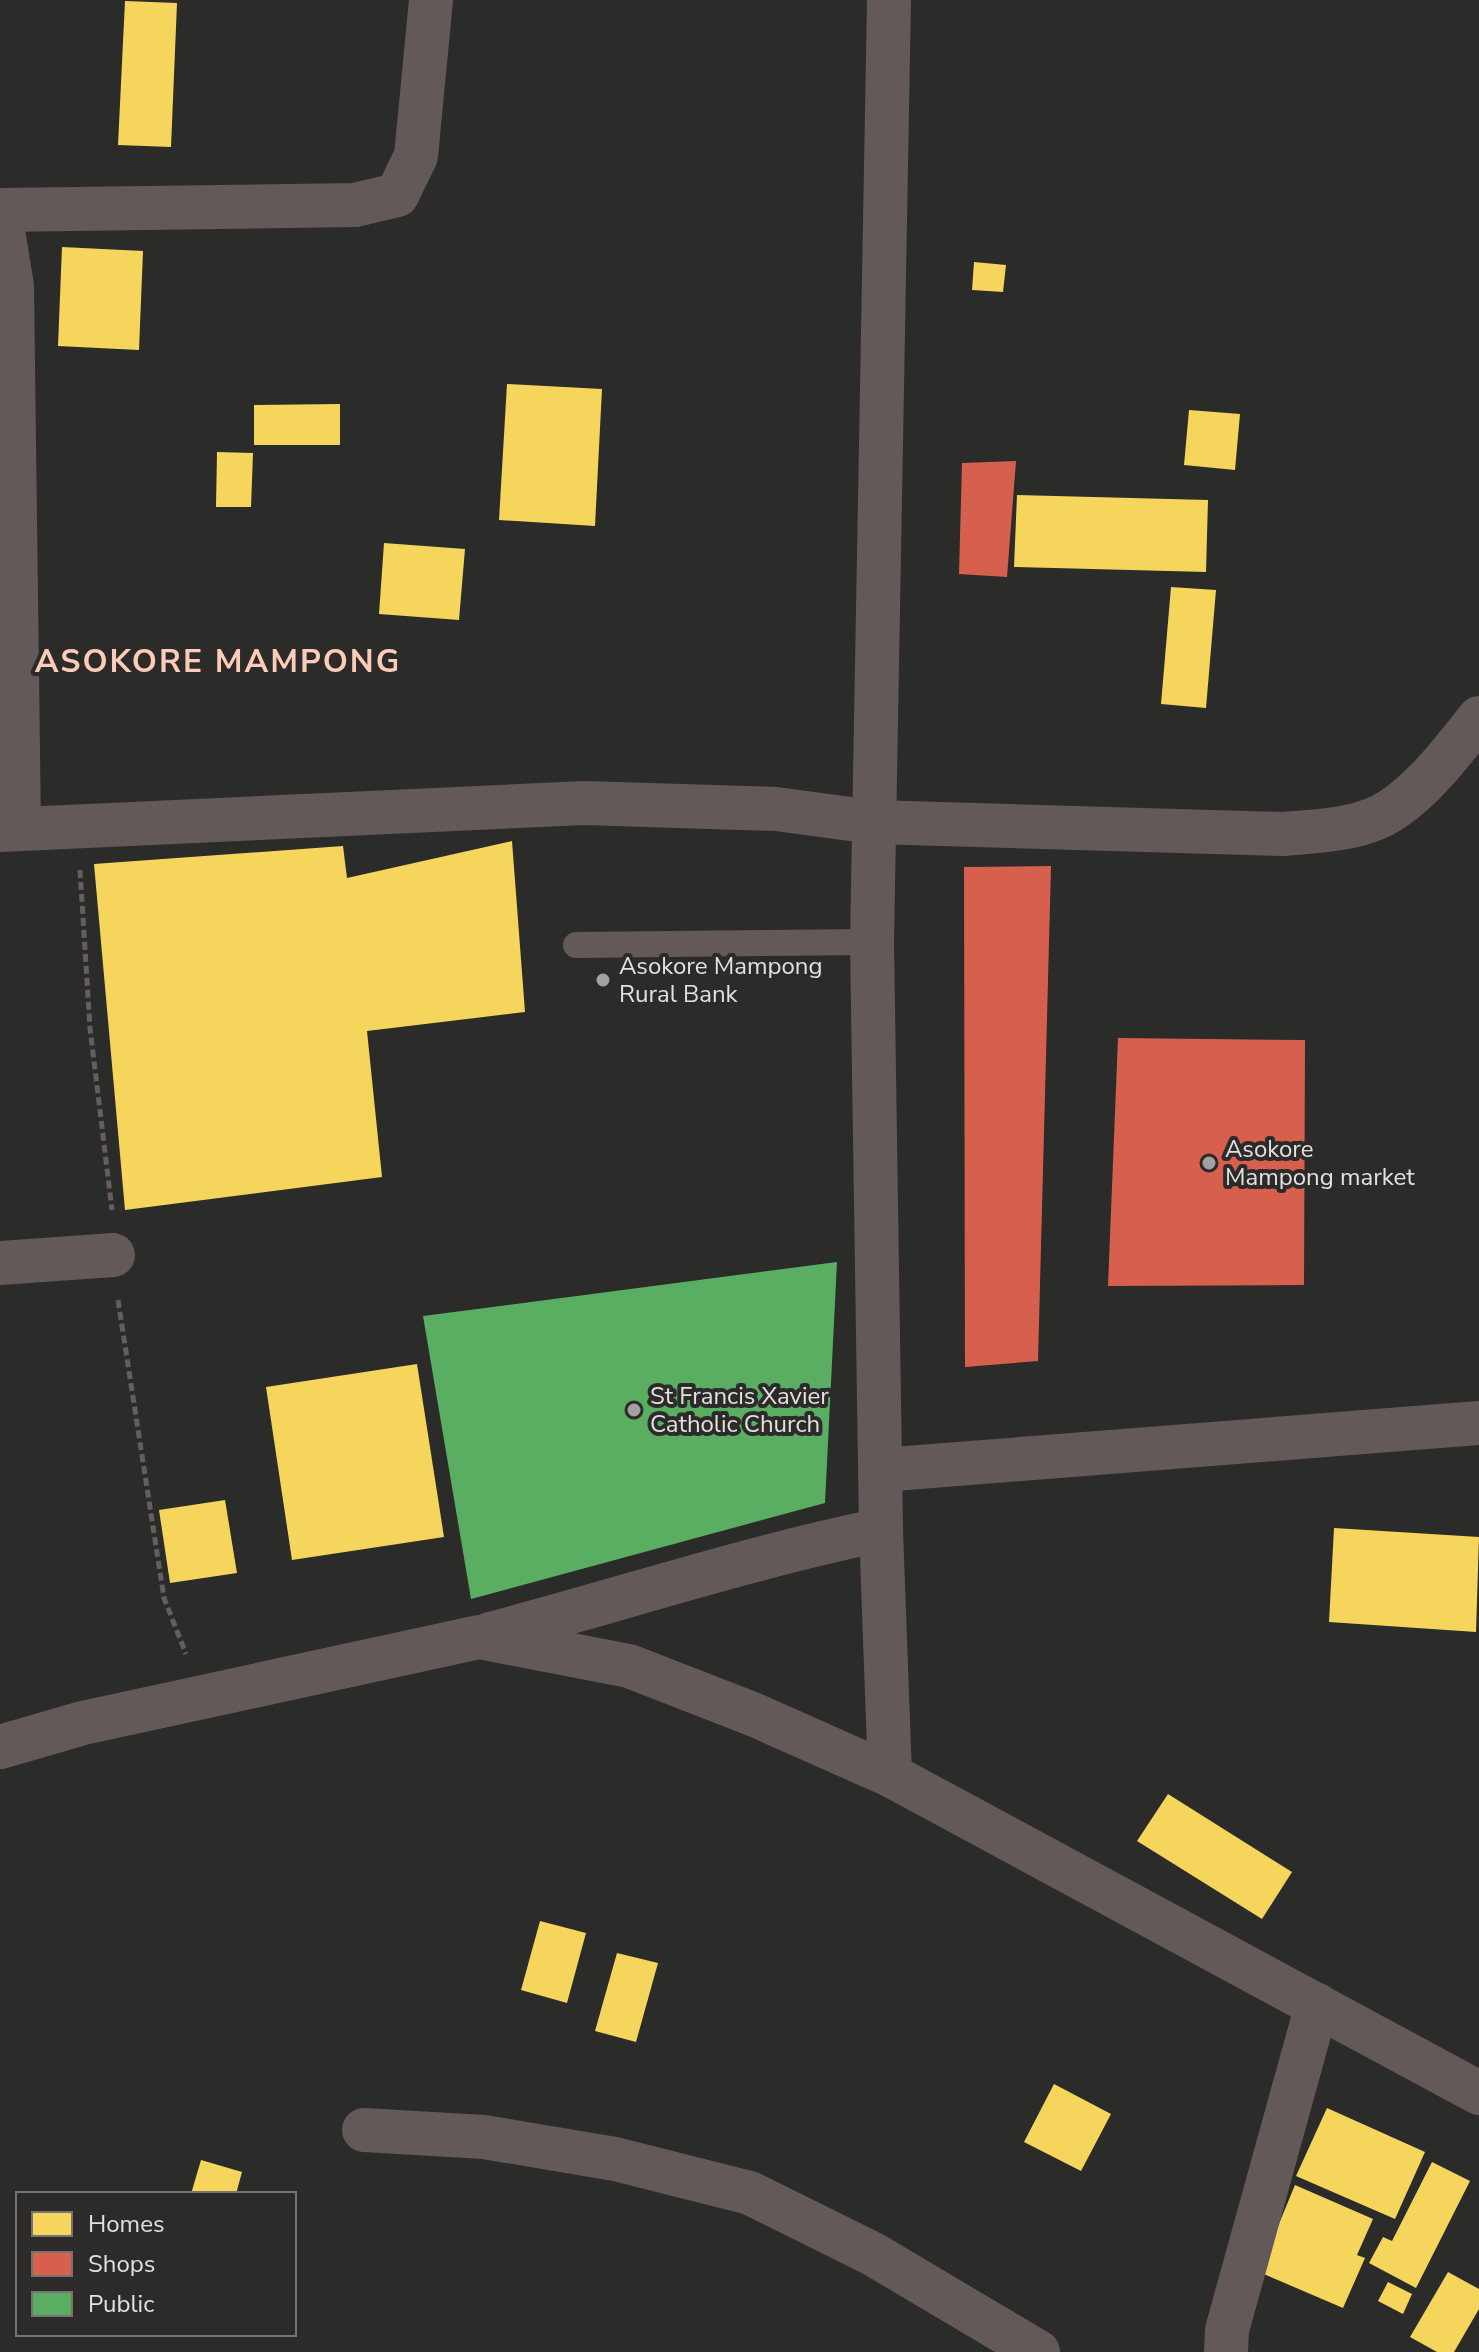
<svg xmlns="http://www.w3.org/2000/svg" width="1479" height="2352" viewBox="0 0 1479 2352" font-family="'Nunito Sans',sans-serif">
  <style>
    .homes { fill: #f6d55c }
    .shops { fill: #d6604d }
    .public { fill: #5aae61 }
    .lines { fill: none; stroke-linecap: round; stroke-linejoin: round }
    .path { stroke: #655e5d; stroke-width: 5; stroke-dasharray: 8 4; stroke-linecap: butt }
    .service { stroke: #625958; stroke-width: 26 }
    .minor { stroke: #625958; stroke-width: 44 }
    .tertiary { stroke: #625958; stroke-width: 44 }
    .poi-dot { fill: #a2a1a0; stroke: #2c2b29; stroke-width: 3 }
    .labels { text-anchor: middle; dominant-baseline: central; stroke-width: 8; stroke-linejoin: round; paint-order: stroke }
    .poi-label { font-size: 24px; fill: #e2e1e0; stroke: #2c2b29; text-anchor: start }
    .district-label { font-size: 32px; font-weight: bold; letter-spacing: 2px; fill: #fbccb8; stroke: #2c2b29 }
  </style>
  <rect width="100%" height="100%" fill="#2b2b2a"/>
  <g class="homes">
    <polygon points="125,1 177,3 171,147 118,145"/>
    <polygon points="62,247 143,251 139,350 58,346"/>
    <polygon points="974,262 1006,265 1003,292 972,290"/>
    <polygon points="507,384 602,389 595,526 499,520"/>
    <polygon points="340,404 340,445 254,445 254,405"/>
    <polygon points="1189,410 1240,414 1235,470 1184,465"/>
    <polygon points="217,452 253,453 251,507 216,507"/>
    <polygon points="1017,495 1208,500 1206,572 1014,567"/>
    <polygon points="384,543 465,549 459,620 379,614"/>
    <polygon points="1171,587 1216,590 1206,708 1161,704"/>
    <polygon points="512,841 525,1012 367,1031 382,1177 125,1210 94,864 343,846 347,878"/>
    <polygon points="417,1364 444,1537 292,1560 266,1387"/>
    <polygon points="225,1500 237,1573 170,1583 159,1510"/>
    <polygon points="1334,1528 1479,1537 1476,1632 1329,1622"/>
    <polygon points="1168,1794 1292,1872 1262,1919 1137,1841"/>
    <polygon points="540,1921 586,1933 567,2003 521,1990"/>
    <polygon points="617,1953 658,1963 636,2042 595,2031"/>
    <polygon points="1054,2084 1111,2114 1081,2171 1024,2142"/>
    <polygon points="1327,2108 1425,2152 1395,2219 1296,2176"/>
    <polygon points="201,2160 242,2172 236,2194 191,2194"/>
    <polygon points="1432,2162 1470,2181 1416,2288 1369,2263 1383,2237 1392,2241"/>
    <polygon points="1295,2185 1373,2219 1357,2255 1365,2258 1343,2308 1259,2272"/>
    <polygon points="1448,2272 1479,2289 1479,2309 1454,2352 1437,2352 1410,2337"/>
    <polygon points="1388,2282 1412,2294 1403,2314 1378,2301"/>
  </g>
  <g class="shops">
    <polygon points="1016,461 1007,577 959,574 962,463"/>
    <polygon points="1051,866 1038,1361 965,1367 964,867"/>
    <polygon points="1118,1038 1305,1040 1304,1285 1108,1286"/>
  </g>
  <polygon class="public" points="837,1262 825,1503 471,1599 423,1316"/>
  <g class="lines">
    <g class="path">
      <polyline points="80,870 90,1028 112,1210"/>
      <polyline points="118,1300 164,1598 186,1654"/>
    </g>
    <polyline class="service" points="576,945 872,942"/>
    <g class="minor">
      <polyline points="0,210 355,205 397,195 416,156 431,0"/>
      <polyline points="0,212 12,286 19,829"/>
      <path d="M0 830 584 803 776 809 873 822 1283 834C1318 831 1363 830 1393 809 1427 786 1454 749 1479 718"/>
      <polyline points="0,1263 113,1255"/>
      <polyline points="881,1470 1479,1423"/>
      <polyline points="364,2130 484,2137 615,2159 750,2193 873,2254 1038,2352"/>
      <polyline points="1226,2352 1227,2330 1317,2005"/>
    </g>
    <g class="tertiary">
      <polyline points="889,0 872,942 881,1530 890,1775"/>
      <path d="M490 1634C620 1600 749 1557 881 1530"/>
      <polyline points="0,1747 83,1723 479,1637 629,1666 755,1715 890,1775 1479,2093"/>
    </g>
  </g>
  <g class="poi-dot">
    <circle cx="603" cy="980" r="8"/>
    <circle cx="1209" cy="1163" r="8"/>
    <circle cx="634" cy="1410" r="8"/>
  </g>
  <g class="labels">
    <g class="poi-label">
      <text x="619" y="966">Asokore Mampong<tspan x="619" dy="28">Rural Bank</tspan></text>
      <text x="1225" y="1149">Asokore<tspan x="1225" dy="28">Mampong market</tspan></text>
      <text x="650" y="1396">St Francis Xavier<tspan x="650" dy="28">Catholic Church</tspan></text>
    </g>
    <g class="district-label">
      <text x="218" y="661">ASOKORE MAMPONG</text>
    </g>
  </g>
  <rect x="16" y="2192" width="280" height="144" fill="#2c2b29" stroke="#757472" stroke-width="2"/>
  <rect x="32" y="2212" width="40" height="24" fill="#f6d55c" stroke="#757472" stroke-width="2"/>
  <text x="88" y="2232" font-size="24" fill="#e2e1e0">Homes</text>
  <rect x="32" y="2252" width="40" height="24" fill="#d6604d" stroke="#757472" stroke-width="2"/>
  <text x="88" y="2272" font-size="24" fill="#e2e1e0">Shops</text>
  <rect x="32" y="2292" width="40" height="24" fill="#5aae61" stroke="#757472" stroke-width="2"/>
  <text x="88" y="2312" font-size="24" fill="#e2e1e0">Public</text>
</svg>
